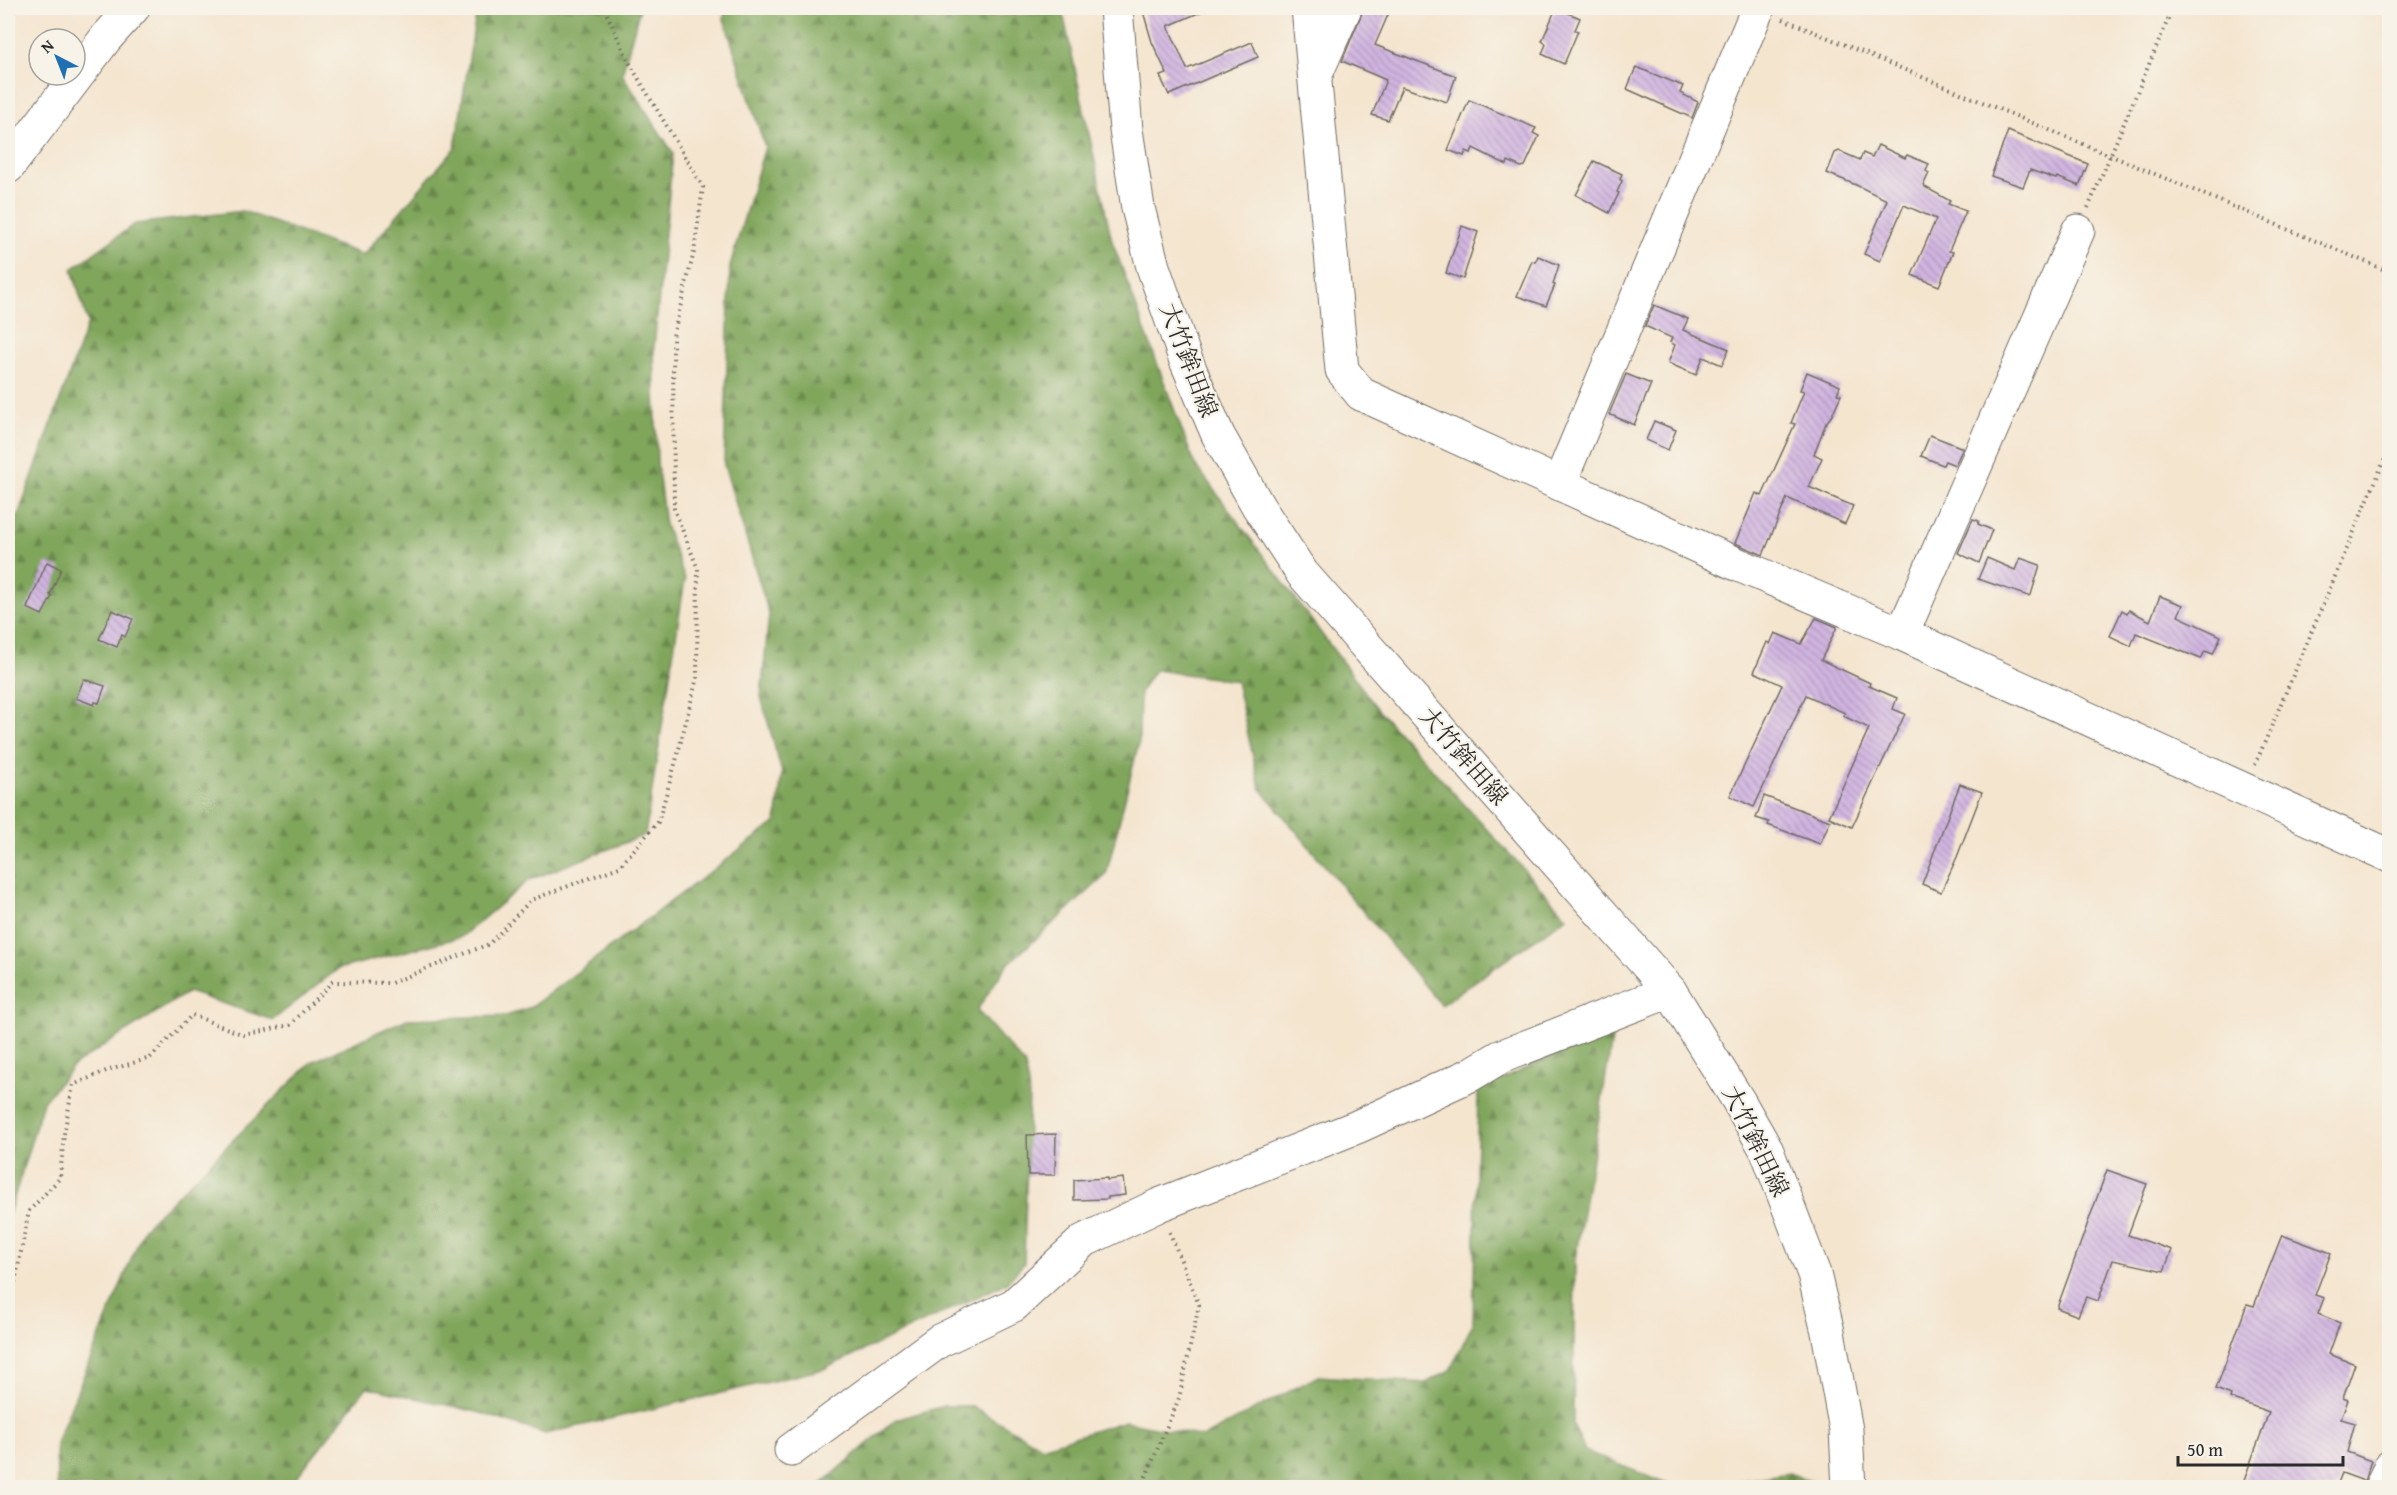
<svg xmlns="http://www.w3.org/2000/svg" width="2397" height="1495" viewBox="0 0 2397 1495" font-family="'Gentium Book Plus','Noto Serif JP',serif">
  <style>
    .forest { fill: url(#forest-firs); stroke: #566844; stroke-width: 1.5 }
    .building { fill: url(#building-back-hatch) }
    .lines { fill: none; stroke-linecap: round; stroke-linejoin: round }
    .minor-casing { stroke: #716c64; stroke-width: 35 }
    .major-casing { stroke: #716c64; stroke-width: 35 }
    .path { stroke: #716c64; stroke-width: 4; stroke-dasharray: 1.5 4.5; stroke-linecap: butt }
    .minor { stroke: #fff; stroke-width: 33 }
    .major { stroke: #fff; stroke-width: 33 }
    .labels { text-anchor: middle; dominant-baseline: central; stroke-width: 4.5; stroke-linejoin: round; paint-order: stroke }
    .street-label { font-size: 24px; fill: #2b2b2b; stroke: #f7f3e8 }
  </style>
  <defs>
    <pattern id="forest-firs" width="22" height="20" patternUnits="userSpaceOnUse" patternTransform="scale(1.5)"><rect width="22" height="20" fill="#80a65c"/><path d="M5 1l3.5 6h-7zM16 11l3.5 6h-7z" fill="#69874c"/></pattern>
    <pattern id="building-back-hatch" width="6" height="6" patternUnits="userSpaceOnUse" patternTransform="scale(1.5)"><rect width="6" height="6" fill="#d1b5e1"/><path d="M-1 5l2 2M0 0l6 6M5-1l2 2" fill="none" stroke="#aa93b7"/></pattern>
  </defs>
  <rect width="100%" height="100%" fill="#f7f3e8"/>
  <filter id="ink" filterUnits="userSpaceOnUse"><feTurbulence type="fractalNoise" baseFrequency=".0167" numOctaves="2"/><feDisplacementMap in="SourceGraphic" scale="12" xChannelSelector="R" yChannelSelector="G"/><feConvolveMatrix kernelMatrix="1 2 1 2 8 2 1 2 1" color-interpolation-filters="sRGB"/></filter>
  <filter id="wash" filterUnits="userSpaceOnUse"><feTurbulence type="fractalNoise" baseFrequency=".008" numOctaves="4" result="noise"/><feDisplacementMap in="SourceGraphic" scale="24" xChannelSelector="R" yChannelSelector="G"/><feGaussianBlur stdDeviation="1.35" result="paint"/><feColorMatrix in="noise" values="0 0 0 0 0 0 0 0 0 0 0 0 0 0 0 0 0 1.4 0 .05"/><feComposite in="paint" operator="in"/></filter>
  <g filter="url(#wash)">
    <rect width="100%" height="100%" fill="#f4e5cf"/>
    <g class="forest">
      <polygon points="477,8 640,8 622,74 673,153 654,347 657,462 665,525 685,579 645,835 529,880 461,937 338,969 273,1020 188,992 74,1065 43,1102 8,1218 8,543 88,323 72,269 135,224 243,211 363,255 455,148"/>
      <polygon points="725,8 916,8 917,19 1063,13 1112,241 1194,463 1379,711 1567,917 1441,1005 1260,788 1236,681 1155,670 1140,692 1139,742 1106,875 1006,966 977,1010 1025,1065 1029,1092 1024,1263 1007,1283 824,1369 545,1434 481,1413 367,1387 289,1487 57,1487 56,1443 144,1228 312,1062 407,1019 506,1016 531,1007 776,822 782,773 761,697 769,614 724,465 730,266 765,147 724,19"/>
      <polygon points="1614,1028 1575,1260 1573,1425 1585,1451 1675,1487 817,1488 895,1420 944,1406 972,1406 1042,1447 1125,1421 1203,1437 1318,1376 1426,1383 1450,1370 1473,1323 1478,1090"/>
      <polygon points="1789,1473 1813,1482 1814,1487 1705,1487"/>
    </g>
    <g id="blocks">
      <g class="building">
        <polygon points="1142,8 1210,8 1168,26 1187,69 1252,42 1258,57 1169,95 1160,76 1167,74 1152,42"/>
        <polygon points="1364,8 1391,8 1375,45 1456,76 1447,102 1402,87 1388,120 1372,115 1386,80 1342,61"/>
        <polygon points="1556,8 1580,18 1575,30 1578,31 1564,64 1542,54 1546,44 1542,41"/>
        <polygon points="1636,67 1683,86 1680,93 1698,102 1692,118 1627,89"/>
        <polygon points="1469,100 1536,128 1533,133 1539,136 1525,166 1521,167 1508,161 1507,165 1473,148 1471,153 1466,151 1464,156 1448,150"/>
        <polygon points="2008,131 2088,164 2079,186 2057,177 2056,179 2030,170 2023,187 1991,176"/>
        <polygon points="1878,145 1905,158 1907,155 1929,164 1926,171 1929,173 1924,184 1925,187 1950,201 1948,204 1966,211 1949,251 1953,252 1939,286 1912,275 1936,219 1904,205 1880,261 1864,254 1887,200 1856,185 1827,173 1835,153 1839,151 1860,160 1863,153 1872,157"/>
        <polygon points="1594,161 1622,174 1620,179 1622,181 1617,192 1619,193 1609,213 1576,195"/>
        <polygon points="1462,226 1478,232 1463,279 1446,273"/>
        <polygon points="1538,256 1559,265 1553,284 1555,285 1546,306 1517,296 1532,261 1535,262"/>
        <polygon points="1654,305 1688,319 1683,330 1729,349 1722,365 1703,357 1696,375 1668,363 1675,345 1670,342 1672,338 1645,326"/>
        <polygon points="1807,372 1840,386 1837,394 1841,395 1832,415 1826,423 1814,454 1822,458 1809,487 1853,506 1845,524 1787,498 1763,555 1735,543 1756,493 1762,496 1795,424 1791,423 1804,391 1800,390"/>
        <polygon points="1626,374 1651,384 1634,425 1609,414"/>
        <polygon points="1654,421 1676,430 1668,450 1646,440"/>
        <polygon points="1930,435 1963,448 1955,465 1945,461 1943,465 1921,456"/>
        <polygon points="1973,519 1979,521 1978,524 1992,530 1979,563 1958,553"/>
        <polygon points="1987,558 2015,570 2020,558 2040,565 2031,595 2028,596 1978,579"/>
        <polygon points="47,562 61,569 50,595 52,596 42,615 27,608"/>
        <polygon points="2160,596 2183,605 2178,616 2221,636 2213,654 2205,651 2201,659 2136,633 2131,646 2110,636 2122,610 2127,613 2129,610 2150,621"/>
        <polygon points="112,610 133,619 125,637 122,635 117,647 99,639"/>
        <polygon points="1816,618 1837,627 1821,660 1870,683 1869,686 1897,698 1893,709 1905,714 1852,827 1829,817 1869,728 1843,716 1845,713 1806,695 1754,807 1730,796 1782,685 1754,672 1767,642 1770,644 1775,633 1801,644"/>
        <polygon points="84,679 105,686 99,703 95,702 94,705 76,698"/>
        <polygon points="1960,784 1982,792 1957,857 1941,892 1922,884"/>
        <polygon points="1764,796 1830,821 1820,844 1768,825 1769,822 1756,818"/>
        <polygon points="1056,1134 1055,1175 1028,1175 1027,1135"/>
        <polygon points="2107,1170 2147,1184 2128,1235 2172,1250 2164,1271 2113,1260 2098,1301 2086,1297 2078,1316 2057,1308"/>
        <polygon points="1107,1178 1107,1180 1123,1178 1125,1195 1108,1197 1108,1199 1074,1200 1074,1180"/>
        <polygon points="2282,1235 2331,1253 2315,1295 2324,1298 2318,1314 2340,1323 2329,1354 2355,1364 2343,1398 2348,1400 2341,1419 2355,1423 2347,1452 2371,1461 2364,1481 2342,1473 2336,1488 2241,1488 2269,1412 2230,1398 2231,1395 2216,1389 2247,1304 2254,1306"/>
      </g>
    </g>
  </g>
  <g filter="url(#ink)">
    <use href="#blocks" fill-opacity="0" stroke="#716c64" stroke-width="1.5"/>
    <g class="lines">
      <g class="minor-casing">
        <g id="minor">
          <polyline points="1308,8 1342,370 1361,394 1741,566 1902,634 2390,856"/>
          <polyline points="1316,74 1345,8"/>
          <polyline points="8,167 106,38 133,8"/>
          <polyline points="1560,482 1758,8"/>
          <polyline points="1902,634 2078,231"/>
          <polyline points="791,1450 939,1341 1014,1305 1083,1241 1159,1205 1357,1127 1470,1075 1500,1057 1670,991"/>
          <polyline points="2381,1488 2390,1467"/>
        </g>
      </g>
      <g class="major-casing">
        <polyline id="major" points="1116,8 1126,130 1138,208 1153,267 1185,358 1218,435 1258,506 1302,573 1670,991 1738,1100 1767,1151 1814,1274 1828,1332 1846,1430 1849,1488"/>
      </g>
      <g class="path">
        <polyline points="1783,19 2390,272"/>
        <polyline points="2088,208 2173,8"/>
        <polyline points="2255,765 2390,447"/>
        <polyline points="8,1305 14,1287 29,1211 60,1178 64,1134 73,1085 106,1071 150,1058 192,1015 244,1035 290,1025 332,982 391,983 489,944 531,900 619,867 658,822 676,761 697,678 698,569 674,509 673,336 694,252 703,187 631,66 604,8"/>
        <polyline points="1141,1488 1179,1398 1199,1305 1168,1228"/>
      </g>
      <use href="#minor" class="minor"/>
      <use href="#major" class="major"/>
    </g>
  </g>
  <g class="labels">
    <g class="street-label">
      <text transform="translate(1189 360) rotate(69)">大竹鉾田線</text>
      <text transform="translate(1464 756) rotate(49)">大竹鉾田線</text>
      <text transform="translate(1756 1141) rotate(64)">大竹鉾田線</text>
    </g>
  </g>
  <rect width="2397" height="1495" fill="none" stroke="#f7f3e8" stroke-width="30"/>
  <g transform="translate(57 57) rotate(318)"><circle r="28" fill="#f7f3e8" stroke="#a5a39c" stroke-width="1.5"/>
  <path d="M0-4.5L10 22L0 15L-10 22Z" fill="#1f6fb2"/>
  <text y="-9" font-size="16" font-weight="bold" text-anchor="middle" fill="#2b2b2b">N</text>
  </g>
  <path d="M2178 1456v9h165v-9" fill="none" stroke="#2b2b2b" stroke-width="3"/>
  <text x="2187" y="1456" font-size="18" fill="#2b2b2b" stroke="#f7f3e8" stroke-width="4.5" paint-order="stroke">50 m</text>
</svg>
